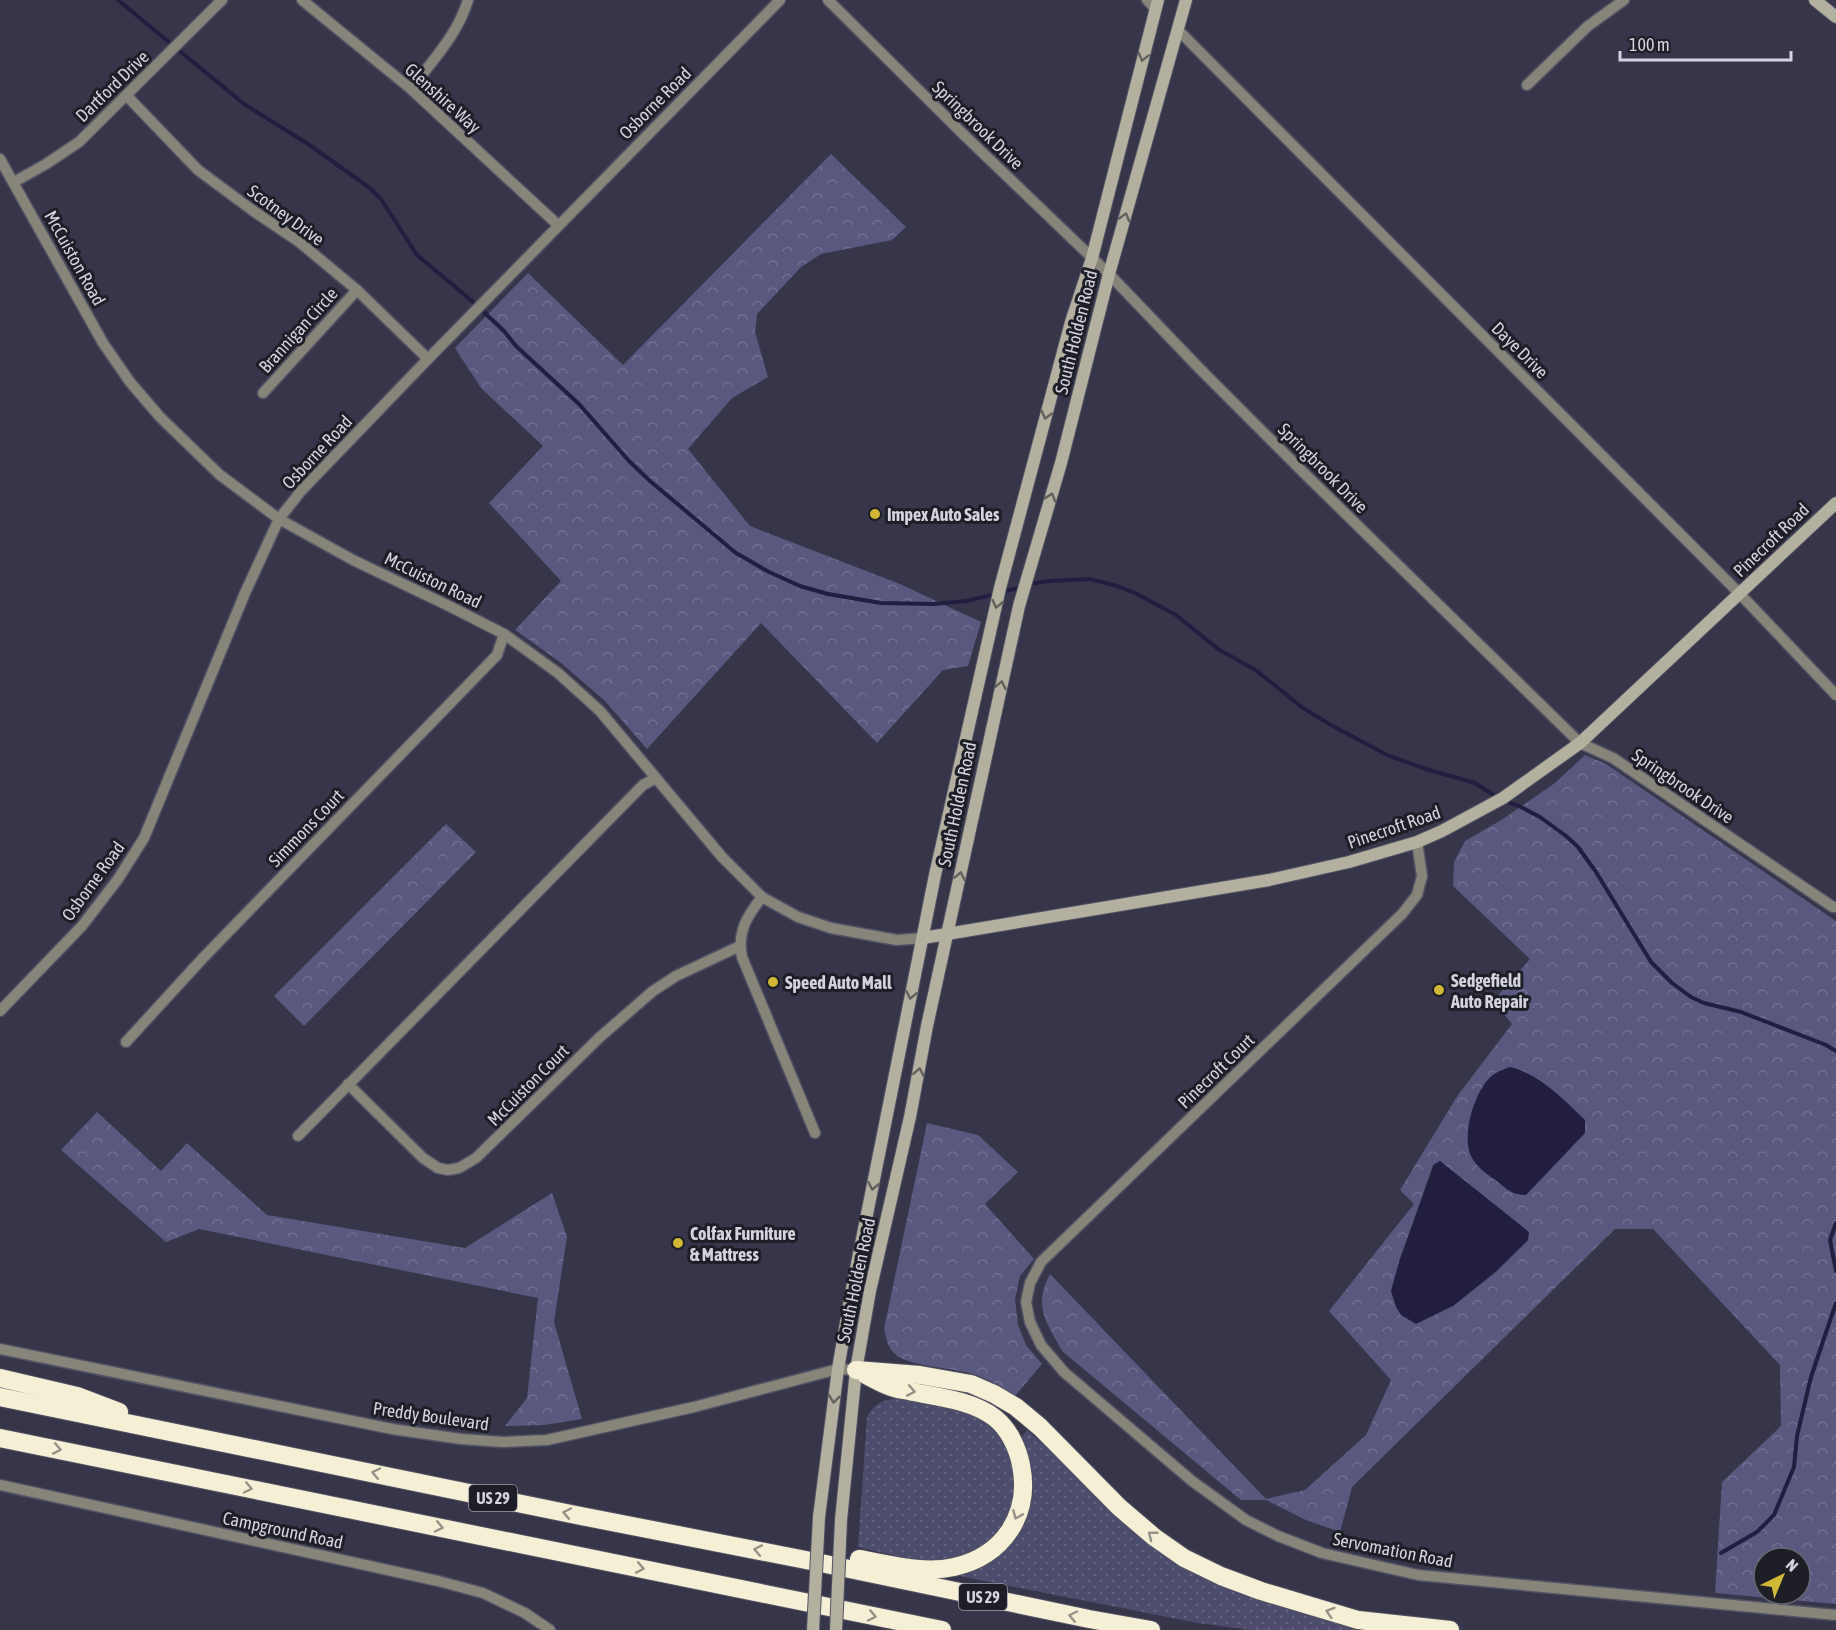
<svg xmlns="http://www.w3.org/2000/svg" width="1836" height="1630" viewBox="0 0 1836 1630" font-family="'Asap Condensed',sans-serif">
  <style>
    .grass { fill: url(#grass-dots) }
    .forest { fill: url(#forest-crowns); fill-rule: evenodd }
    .water { fill: #211e40 }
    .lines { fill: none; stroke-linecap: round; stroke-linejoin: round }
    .stream { stroke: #211e40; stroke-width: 4 }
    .street-casing { stroke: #525264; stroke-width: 13 }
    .secondary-casing { stroke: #525264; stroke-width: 14 }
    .highway-casing { stroke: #525264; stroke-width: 20 }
    .street { stroke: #87857a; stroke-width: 10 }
    .secondary { stroke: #b3b09f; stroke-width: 12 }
    .highway { stroke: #f5f0d5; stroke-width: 18 }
    .secondary-bridge-casing { stroke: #525264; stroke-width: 14; stroke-linecap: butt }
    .secondary-bridge { stroke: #b3b09f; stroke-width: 12 }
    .oneway { stroke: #61605d }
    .oneway2 { stroke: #949287 }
    .poi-dot { fill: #d0b736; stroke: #1e1e27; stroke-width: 2 }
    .labels { text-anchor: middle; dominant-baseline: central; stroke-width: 6; stroke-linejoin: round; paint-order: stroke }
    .shield { fill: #1e1e27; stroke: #9d9da9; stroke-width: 1.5 }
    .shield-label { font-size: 16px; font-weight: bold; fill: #d4d4e1 }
    .street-label { font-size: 18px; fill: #d4d4e1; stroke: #1e1e27 }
    .poi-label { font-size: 18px; font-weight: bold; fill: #d4d4e1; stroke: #1e1e27; text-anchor: start }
  </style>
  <defs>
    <pattern id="grass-dots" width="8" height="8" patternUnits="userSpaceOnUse" patternTransform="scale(1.5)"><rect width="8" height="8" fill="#4c4c6c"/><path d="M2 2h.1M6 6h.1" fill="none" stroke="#656581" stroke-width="1.8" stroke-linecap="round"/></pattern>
    <pattern id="forest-crowns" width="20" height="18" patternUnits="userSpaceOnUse" patternTransform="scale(1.5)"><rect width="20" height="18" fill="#595980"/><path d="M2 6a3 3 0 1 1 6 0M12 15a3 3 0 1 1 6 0" fill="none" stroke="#707092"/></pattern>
  </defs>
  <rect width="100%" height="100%" fill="#363549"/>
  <g class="grass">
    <path d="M897 1398 968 1412 990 1425 1001 1437 1012 1452 1017 1499 995 1539 977 1552 936 1565 858 1547 867 1417C875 1403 881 1401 897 1398Z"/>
    <path d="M1027 1430 1168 1555 1379 1630H1251L1198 1623 959 1576V1574C973 1569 990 1565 1002 1554 1020 1538 1035 1508 1033 1483 1032 1467 1026 1452 1021 1438Z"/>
  </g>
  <g class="forest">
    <polygon points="831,154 906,227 892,240 821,254 801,267 757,314 755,332 768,377 732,398 688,449 750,526 900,584 981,622 968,666 943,670 877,743 761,623 647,749 605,701 560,662 515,630 561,581 489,503 543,446 481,388 455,348 528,273 623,365"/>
    <path d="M1585 755 1606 764 1836 921V1604L1715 1593 1722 1482 1781 1426 1780 1365 1653 1229H1615L1352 1487 1340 1532 1306 1520 1266 1500H1241L1062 1351C1046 1321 1033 1307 1050 1274L1266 1499 1305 1490 1366 1435 1391 1380 1329 1311 1414 1204 1400 1190 1458 1095 1512 1024 1493 1001 1530 959 1453 886 1454 862 1465 841 1503 819 1555 783ZM1440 1161 1528 1240 1496 1272 1453 1306 1399 1262 1433 1165ZM1764 1558H1800V1594H1764Z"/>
    <polygon points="446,824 476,852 304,1026 274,996"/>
    <polygon points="97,1112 161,1171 187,1143 267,1215 465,1248 552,1193 567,1237 554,1322 582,1419 544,1425 505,1426 527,1398 538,1298 199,1229 166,1242 61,1150"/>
    <path d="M927 1123 978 1135 1018 1172 985 1204 1034 1259 1020 1276 1015 1299 1018 1325 1026 1345 1042 1364 1015 1396C1001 1386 985 1377 969 1373 952 1368 907 1366 895 1354 888 1348 886 1338 884 1329Z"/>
  </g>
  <g class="water">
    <path d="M1510 1067C1540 1074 1563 1099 1585 1120V1133L1526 1195C1512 1195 1508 1190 1498 1182 1488 1175 1476 1167 1471 1156 1461 1136 1475 1088 1493 1075 1498 1071 1505 1069 1510 1067Z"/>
    <polygon points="1440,1161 1529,1232 1528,1240 1496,1271 1453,1306 1416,1324 1401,1315 1396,1307 1391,1291 1399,1262 1434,1165"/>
  </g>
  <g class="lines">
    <g class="stream">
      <polyline points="118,0 244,104 308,144 370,188 381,199 417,255 472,301 504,331 516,346 579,404 629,461 650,481 736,553 769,572 800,586 828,594 881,603 934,604 966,601 996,594"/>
      <polyline points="1029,584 1050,581 1090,579 1117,586 1135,593 1176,615 1218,649 1257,671 1303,708 1331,725 1387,755 1426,769 1475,783 1498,798"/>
      <polyline points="1003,592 1022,587"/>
      <polyline points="1505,801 1519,806 1540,817 1566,836 1578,847 1596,872 1651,962 1672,983 1691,997 1704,1003 1741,1012 1826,1045 1836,1051"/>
      <polyline points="1836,1223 1830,1240 1836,1271"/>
      <polyline points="1721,1553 1757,1532 1774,1515 1794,1467 1797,1436 1811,1377 1836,1303"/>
    </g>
    <g class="street-casing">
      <g id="street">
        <polyline points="302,0 411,89 558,225"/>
        <polyline points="828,0 964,135 1109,274 1199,368 1306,475 1580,743 1613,758 1833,907 1836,907"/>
        <polyline points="1147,0 1156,9"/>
        <polyline points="1178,30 1740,594 1836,695"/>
        <polyline points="1527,85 1588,26 1624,0"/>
        <path d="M411 89C432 61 458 34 468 0"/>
        <polyline points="127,96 198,170 252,210 298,241 357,290 428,359"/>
        <polyline points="0,159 103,343 130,382 160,417 220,475 279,519 353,560 451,607 504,634 558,673 600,711 722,857 762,897 798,917 831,928 897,940 923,938"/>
        <polyline points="14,182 46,164 79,142 222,0"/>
        <polyline points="263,393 357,290"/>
        <polyline points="1417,842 1422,876 1417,895 1402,914 1041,1262 1030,1283 1026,1302 1030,1322 1041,1345 1064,1372 1192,1481 1246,1520 1278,1536 1322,1553 1418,1575 1836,1615"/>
        <path d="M762 897C747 916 737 932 742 957L815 1133"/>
        <polyline points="0,1011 82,926 118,879 144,838 245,593 279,519 301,491 428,359 780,0"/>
        <polyline points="126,1042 203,958 497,655 504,634"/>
        <polyline points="348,1084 423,1158 438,1168 448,1170 459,1168 476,1158 600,1037 653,991 676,976 740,946"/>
        <polyline points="298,1136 643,785 656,778"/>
        <polyline points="0,1349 392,1429 461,1439 503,1442 547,1440 694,1407 838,1369 856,1370"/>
        <polyline points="0,1485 438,1581 483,1593 525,1613 550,1630"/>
      </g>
    </g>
    <g class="secondary-casing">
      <g id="secondary">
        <polyline points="1815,0 1836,17"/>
        <polyline points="923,938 1269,880 1349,862 1417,842 1442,831 1503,798 1580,743 1836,503"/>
        <polyline points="819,1517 838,1369 851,1294 935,875 1000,588 1071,322 1092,258 1158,0"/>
        <polyline points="841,1520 856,1370 870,1291 910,1117 927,1026 1019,606 1061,463 1109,274 1186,0"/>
      </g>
    </g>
    <g class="highway-casing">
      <g id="highway">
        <polyline points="856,1370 920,1375 971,1384 994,1394 1016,1407 1040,1427 1119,1507 1154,1537 1184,1558 1221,1576 1261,1591 1358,1620 1450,1630"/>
        <polyline points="0,1378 77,1396 119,1412"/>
        <polyline points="0,1397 576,1515 816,1562 1089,1619 1151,1630"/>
        <polyline points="0,1438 942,1630"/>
        <path d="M859 1559C889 1564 923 1574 954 1567 1003 1556 1031 1515 1021 1465 1018 1449 1009 1429 995 1418 973 1401 940 1397 913 1392 906 1390 898 1390 891 1387 882 1384 874 1379 866 1375"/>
      </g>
    </g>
    <use href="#street" class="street"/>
    <use href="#secondary" class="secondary"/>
    <use href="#highway" class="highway"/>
    <g class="secondary-bridge-casing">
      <g id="secondary-bridge">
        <polyline points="813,1630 819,1517"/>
        <polyline points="836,1630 841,1520"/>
      </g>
    </g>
    <use href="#secondary-bridge" class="secondary-bridge"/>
  </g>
  <defs><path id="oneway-chevron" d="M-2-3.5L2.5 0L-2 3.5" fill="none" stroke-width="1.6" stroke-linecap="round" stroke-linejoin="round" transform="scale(1.5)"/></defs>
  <g class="oneway">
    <use href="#oneway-chevron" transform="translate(1143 57) rotate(104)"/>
    <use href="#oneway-chevron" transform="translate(1125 217) rotate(-74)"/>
    <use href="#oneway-chevron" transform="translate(1046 415) rotate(105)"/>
    <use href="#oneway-chevron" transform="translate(1051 497) rotate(-73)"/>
    <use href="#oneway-chevron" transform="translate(997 604) rotate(103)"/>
    <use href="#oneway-chevron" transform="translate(1001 685) rotate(-78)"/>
    <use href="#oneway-chevron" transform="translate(960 876) rotate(-78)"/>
    <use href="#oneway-chevron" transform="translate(911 995) rotate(101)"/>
    <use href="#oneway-chevron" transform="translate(919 1072) rotate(-79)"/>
    <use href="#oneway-chevron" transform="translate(873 1186) rotate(101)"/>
    <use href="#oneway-chevron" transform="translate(834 1399) rotate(97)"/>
  </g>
  <g class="oneway2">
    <use href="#oneway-chevron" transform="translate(911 1391) rotate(11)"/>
    <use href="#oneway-chevron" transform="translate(57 1449) rotate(11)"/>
    <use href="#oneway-chevron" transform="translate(376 1473) rotate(-168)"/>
    <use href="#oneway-chevron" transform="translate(248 1488) rotate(12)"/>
    <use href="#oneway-chevron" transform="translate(567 1513) rotate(-168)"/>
    <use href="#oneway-chevron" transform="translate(1017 1515) rotate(113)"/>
    <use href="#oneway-chevron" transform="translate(439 1527) rotate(12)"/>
    <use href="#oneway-chevron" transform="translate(1152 1535) rotate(-142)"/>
    <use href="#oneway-chevron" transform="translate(758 1550) rotate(-169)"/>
    <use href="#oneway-chevron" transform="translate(640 1568) rotate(11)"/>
    <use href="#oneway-chevron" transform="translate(1330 1612) rotate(-163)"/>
    <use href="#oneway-chevron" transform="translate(872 1616) rotate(12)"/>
    <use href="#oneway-chevron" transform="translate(1073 1616) rotate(-168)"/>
  </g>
  <g class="poi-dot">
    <circle cx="875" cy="514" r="6"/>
    <circle cx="773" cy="982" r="6"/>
    <circle cx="1439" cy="990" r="6"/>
    <circle cx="678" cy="1243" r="6"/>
  </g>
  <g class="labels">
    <g class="shield">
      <rect x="469" y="1485" width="48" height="26" rx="4.5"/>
      <rect x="959" y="1584" width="48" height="26" rx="4.5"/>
    </g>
    <g class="shield-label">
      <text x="493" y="1498">US 29</text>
      <text x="983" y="1597">US 29</text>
    </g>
    <g class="street-label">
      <text transform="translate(112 86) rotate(-44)">Dartford Drive</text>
      <text transform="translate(443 98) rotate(42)">Glenshire Way</text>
      <text transform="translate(655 103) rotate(-45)">Osborne Road</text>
      <text transform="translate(978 125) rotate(44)">Springbrook Drive</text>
      <text transform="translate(286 215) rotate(36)">Scotney Drive</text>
      <text transform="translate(75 258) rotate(61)">McCuiston Road</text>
      <text transform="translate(298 330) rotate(-48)">Brannigan Circle</text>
      <text transform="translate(1076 332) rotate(-76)">South Holden Road</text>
      <text transform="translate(1520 350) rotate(45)">Daye Drive</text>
      <text transform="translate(317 452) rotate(-47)">Osborne Road</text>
      <text transform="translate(1323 468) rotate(45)">Springbrook Drive</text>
      <text transform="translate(1771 540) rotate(-44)">Pinecroft Road</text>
      <text transform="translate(433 580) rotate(26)">McCuiston Road</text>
      <text transform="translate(1683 786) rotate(34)">Springbrook Drive</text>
      <text transform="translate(957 804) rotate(-78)">South Holden Road</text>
      <text transform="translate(1394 827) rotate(-19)">Pinecroft Road</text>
      <text transform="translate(306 828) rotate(-46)">Simmons Court</text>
      <text transform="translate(93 881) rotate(-54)">Osborne Road</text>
      <text transform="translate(1216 1071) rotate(-44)">Pinecroft Court</text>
      <text transform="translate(528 1085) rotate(-45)">McCuiston Court</text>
      <text transform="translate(856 1280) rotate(-78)">South Holden Road</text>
      <text transform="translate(431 1416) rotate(8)">Preddy Boulevard</text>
      <text transform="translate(283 1530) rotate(12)">Campground Road</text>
      <text transform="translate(1393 1550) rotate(11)">Servomation Road</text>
    </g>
    <g class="poi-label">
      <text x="887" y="514">Impex Auto Sales</text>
      <text x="1451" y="980">Sedgefield<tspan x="1451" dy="21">Auto Repair</tspan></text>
      <text x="785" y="982">Speed Auto Mall</text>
      <text x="690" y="1233">Colfax Furniture<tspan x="690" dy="21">&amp; Mattress</tspan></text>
    </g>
  </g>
  <g transform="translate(1782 1576) rotate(43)"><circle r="28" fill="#1e1e27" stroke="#676771" stroke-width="1.5"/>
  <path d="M0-4.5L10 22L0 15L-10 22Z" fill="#d0b736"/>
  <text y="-9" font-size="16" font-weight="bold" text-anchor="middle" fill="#d4d4e1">N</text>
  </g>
  <path d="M1620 51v9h171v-9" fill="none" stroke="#d4d4e1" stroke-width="3"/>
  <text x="1629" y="51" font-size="18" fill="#d4d4e1" stroke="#1e1e27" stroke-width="4.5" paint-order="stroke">100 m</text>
</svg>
